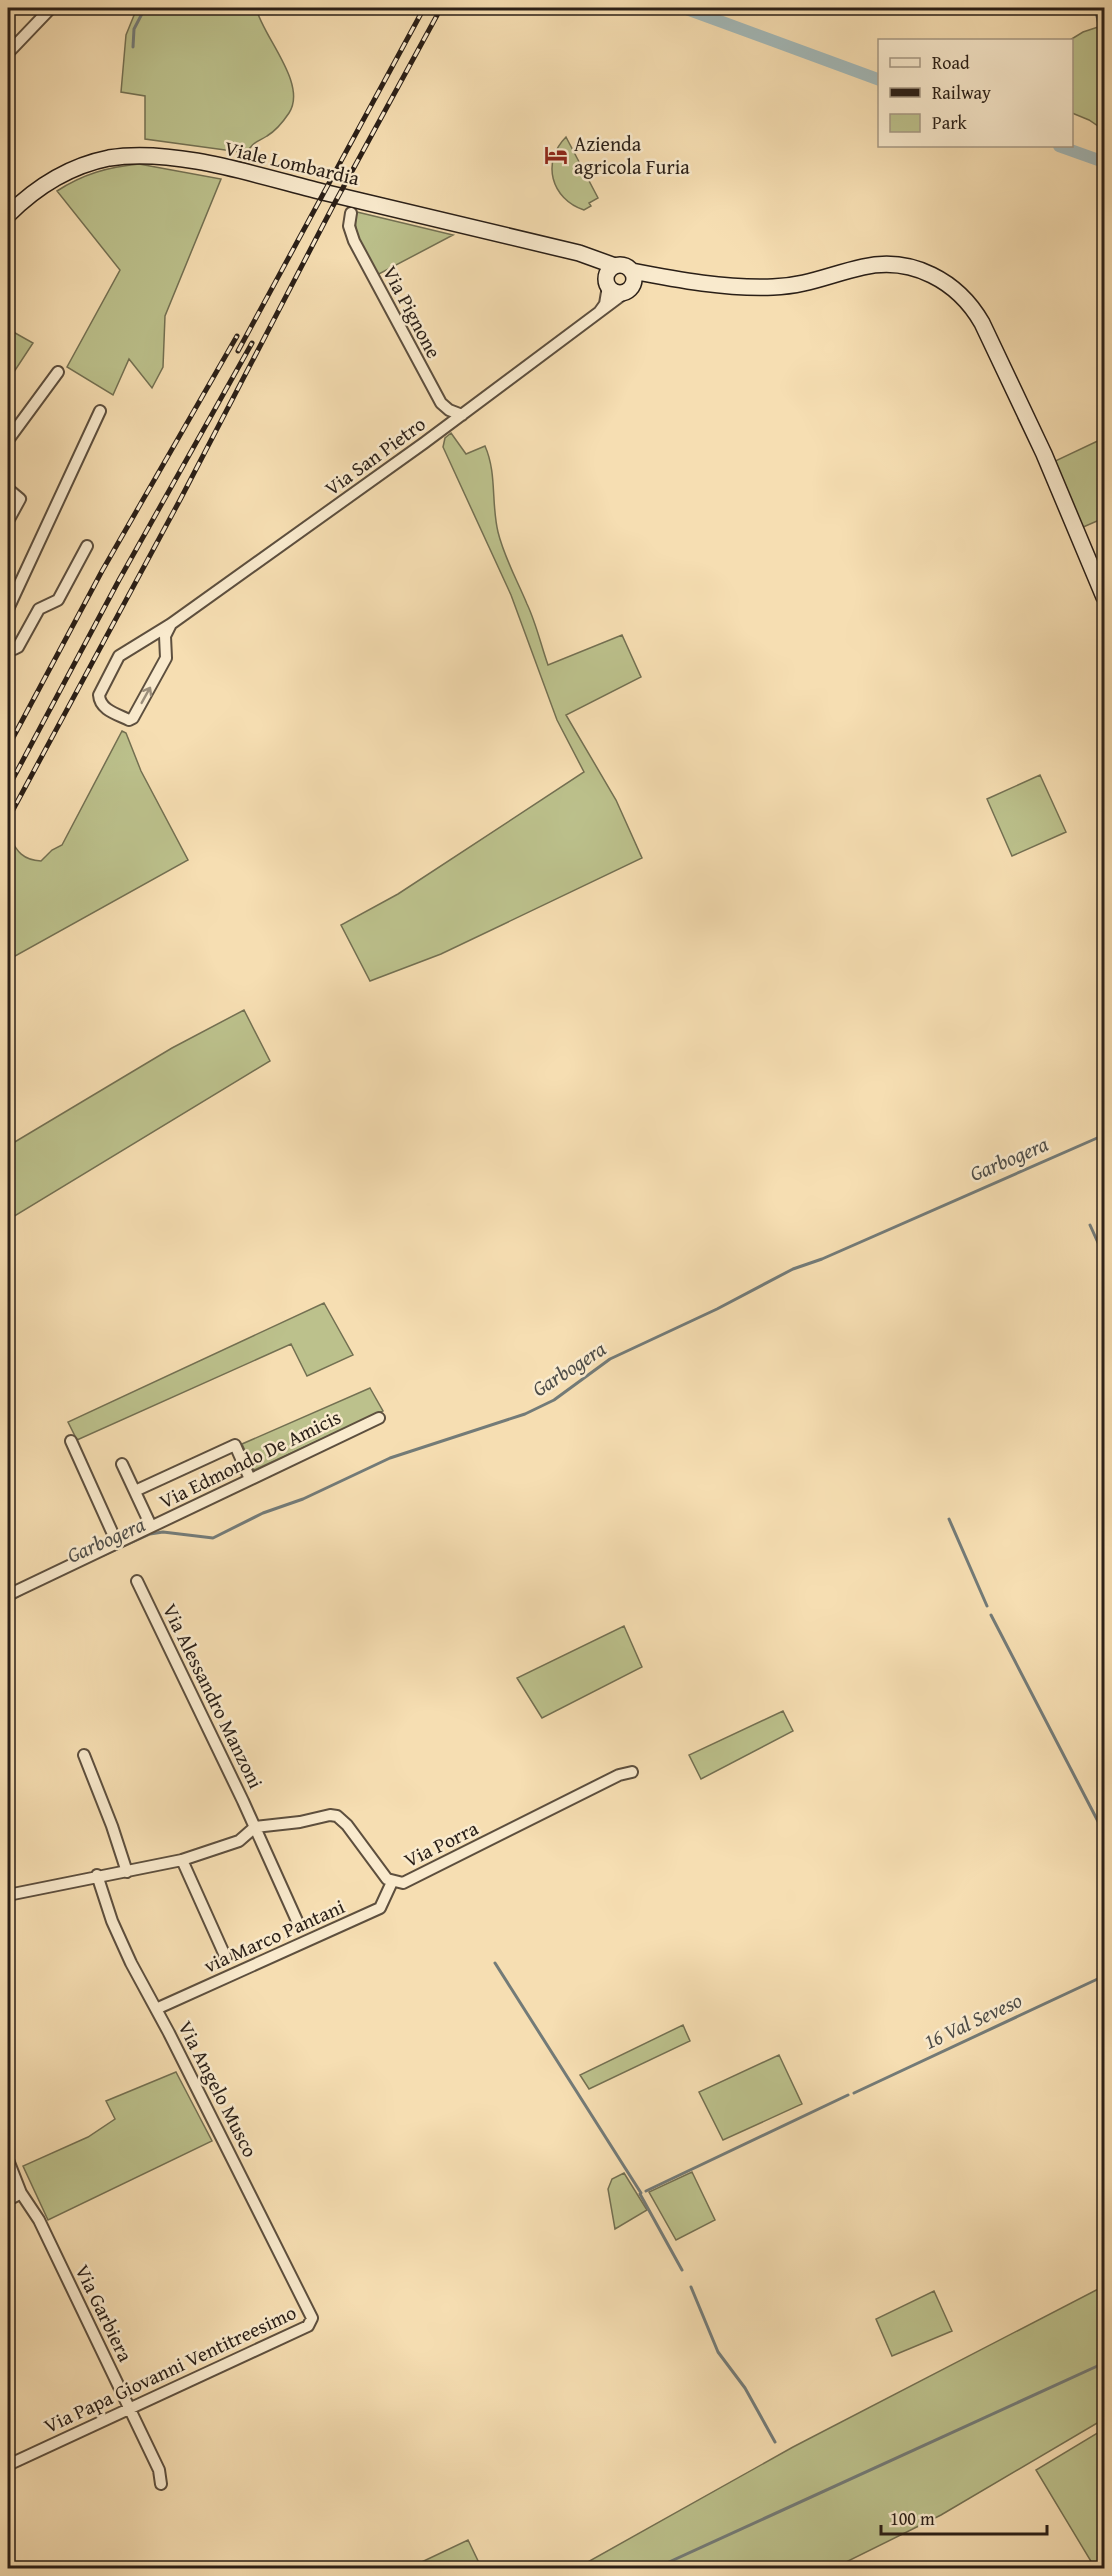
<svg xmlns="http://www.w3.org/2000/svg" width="1112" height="2576" font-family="'Gentium Book Plus',serif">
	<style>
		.green { fill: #bcc18c; stroke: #737052; stroke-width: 1.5 }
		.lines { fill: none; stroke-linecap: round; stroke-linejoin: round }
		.stream { stroke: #737b78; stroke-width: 3 }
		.canal { stroke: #a3b9b9; stroke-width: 12 }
		.street-casing { stroke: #5d4f3e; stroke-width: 14 }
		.secondary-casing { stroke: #2a1f17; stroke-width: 18 }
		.street { stroke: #f9eacd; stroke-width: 10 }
		.secondary { stroke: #f9eacd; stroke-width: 15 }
		.rail-casing { stroke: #2a1f17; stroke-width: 5 }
		.rail { stroke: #f9eacd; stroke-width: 3; stroke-dasharray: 9; stroke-linecap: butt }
		.oneway { stroke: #9c8f7b }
		.labels { text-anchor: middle; stroke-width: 5; stroke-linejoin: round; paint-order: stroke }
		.poi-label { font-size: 20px; fill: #2a1f17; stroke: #f9eacd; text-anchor: start }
		.street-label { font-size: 20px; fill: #2a1f17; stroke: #f9eacd }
		.water-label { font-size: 21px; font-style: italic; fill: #4e4d48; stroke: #f9eacd }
	</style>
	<rect width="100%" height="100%" fill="#f6deb2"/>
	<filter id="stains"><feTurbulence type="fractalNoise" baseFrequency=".00333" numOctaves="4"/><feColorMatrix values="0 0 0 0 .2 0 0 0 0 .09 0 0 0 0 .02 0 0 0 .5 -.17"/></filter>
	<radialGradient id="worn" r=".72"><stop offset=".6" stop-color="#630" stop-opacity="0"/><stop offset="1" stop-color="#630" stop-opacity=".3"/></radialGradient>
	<!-- green -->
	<path class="green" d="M137,8H256C263,37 308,84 289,113C283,122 277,130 267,136C258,142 252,142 247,153L145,139V96L121,92L126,35Z
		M1104,25V130L1089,120L1072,113L1070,40L1083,32Z
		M566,137L598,198L589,203L591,206L584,210C551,199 541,162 566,137Z
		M139,164L221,179L165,316L163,367L152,388L129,359L113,395L67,367L120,270L57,191C83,174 108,167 139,164Z
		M357,212L453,235L377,275C367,255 350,234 357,212Z
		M8,329L33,343L8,381Z
		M451,433L466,454L485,446C497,473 491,503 498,532C504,557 517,580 527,604C536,623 541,645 548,665L622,635L641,677L566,715L616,800L642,858L441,954L370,981L341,925L398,894L584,772L557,720L511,595L443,447L445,438Z
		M1104,438V518L1081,528L1053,462Z
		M122,731L126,733L141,771L188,860L8,960V839L9,836C17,852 23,860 41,861L52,850L62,845Z
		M1040,775L1066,832L1012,856L987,799Z
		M244,1010L270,1061L8,1220V1146L172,1048Z
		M324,1303L353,1355L307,1376L291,1344L77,1440L68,1422Z
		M370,1388L383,1411L254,1470L242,1444Z
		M624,1626L642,1667L542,1718L517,1678Z
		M783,1711L793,1731L701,1779L689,1755Z
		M683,2025L690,2041L589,2089L580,2075Z
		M779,2055L802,2104L723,2140L699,2092Z
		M176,2072L212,2141L48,2220L23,2166L88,2137L115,2119L106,2101Z
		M692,2172L715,2220L676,2240L649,2192Z
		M624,2173L647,2210L615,2229L608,2189L612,2179Z
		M1104,2286V2419L941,2515L834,2568H577L793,2447Z
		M934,2291L952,2331L892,2356L876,2319Z
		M1104,2429V2568H1095L1036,2470Z
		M468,2540L480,2565L474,2568H409Z"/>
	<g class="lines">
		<!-- stream -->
		<path class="stream" d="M1095,8L1104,46
			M133,47L134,29L145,8
			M1090,1225L1104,1256
			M949,1519L987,1606
			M104,1555L150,1534L163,1532L213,1538L263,1513L303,1499L390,1458L525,1414L554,1400L610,1359L717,1309L793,1269L822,1259L1104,1135
			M8,1602L22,1594
			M991,1615L1104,1833
			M495,1963L641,2193
			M854,2093L1104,1976
			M646,2191L848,2095
			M640,2194L682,2270
			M691,2287L718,2352L745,2388L775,2442
			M656,2568L1104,2363"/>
		<!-- canal -->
		<path class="canal" d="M684,8L880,80
			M1059,146L1104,162"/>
		<!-- street casing -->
		<g class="street-casing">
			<path id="street" d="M8,53L51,8
				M351,213L349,226L354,241L441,403L449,410L462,415
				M600,311L605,304L608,286
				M8,440L58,372
				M8,489L20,499L8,521
				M8,609L100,411
				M171,624L165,636L166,658L133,718L129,720C117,714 100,710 99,695L119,656L171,624L424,443L626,292
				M8,647L14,649L18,647L39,609L58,600L87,546
				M71,1441L117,1543
				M122,1464L151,1526
				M135,1491L235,1445L250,1479
				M137,1581L243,1801L298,1923
				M8,1595L379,1418
				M84,1755L112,1826L127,1872
				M182,1860L226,1958
				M8,1895L182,1860L239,1841L255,1827L300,1822L330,1815L337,1816L347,1825L387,1879L403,1883L619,1775L632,1772
				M156,2009L380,1908L392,1882
				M8,2160L21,2193L39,2220L159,2470L161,2484
				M8,2200L21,2193
				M8,2465L308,2326L312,2318L169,2033L131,1963L112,1921L97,1875"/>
		</g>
		<!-- secondary casing -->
		<g class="secondary-casing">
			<path id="secondary" d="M8,215C36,187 69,166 109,158C175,147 262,177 327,193C411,213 495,233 579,253L615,266
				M606 279a14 14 0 1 1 28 0a14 14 0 1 1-28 0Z
				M632,271C678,280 727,289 773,287C807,286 831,274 863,267C912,256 958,281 982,323L1044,454L1104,597"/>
		</g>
		<!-- street -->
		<use href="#street" class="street"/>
		<!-- secondary -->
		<use href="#secondary" class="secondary"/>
		<!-- rail casing -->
		<g class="rail-casing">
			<path id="rail" d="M238,351L424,8
				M8,747L102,571L237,336
				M8,788L119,580L252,343
				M8,819L181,498L333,206L441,8"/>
		</g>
		<!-- rail -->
		<use href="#rail" class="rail"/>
	</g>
	<!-- one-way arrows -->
	<defs><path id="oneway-shaft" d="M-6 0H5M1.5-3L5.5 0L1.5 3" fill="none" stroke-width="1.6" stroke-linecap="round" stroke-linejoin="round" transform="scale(1.5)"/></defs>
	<use class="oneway" href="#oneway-shaft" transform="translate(146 695) rotate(-61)"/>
	<!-- icons -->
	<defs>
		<g id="hotel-bare" transform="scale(1.8)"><path d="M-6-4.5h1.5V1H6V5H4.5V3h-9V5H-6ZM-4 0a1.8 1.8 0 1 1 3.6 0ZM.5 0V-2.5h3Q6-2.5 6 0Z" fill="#8f2418" stroke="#f9eacd" stroke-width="2.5" paint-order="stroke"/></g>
	</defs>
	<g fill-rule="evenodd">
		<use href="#hotel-bare" x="556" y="155"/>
	</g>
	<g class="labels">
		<!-- poi labels -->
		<g class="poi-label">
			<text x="574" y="151">Azienda<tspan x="574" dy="23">agricola Furia</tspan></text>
		</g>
		<!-- street labels -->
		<g class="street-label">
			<text transform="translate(292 163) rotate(13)" y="7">Viale Lombardia</text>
			<text transform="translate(412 312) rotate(62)" y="7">Via Pignone</text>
			<text transform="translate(375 456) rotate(-36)" y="7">Via San Pietro</text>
			<text transform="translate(250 1459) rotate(-26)" y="7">Via Edmondo De Amicis</text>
			<text transform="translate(213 1696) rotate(64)" y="7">Via Alessandro Manzoni</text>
			<text transform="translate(441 1844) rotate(-26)" y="7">Via Porra</text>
			<text transform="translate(274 1936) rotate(-24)" y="7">via Marco Pantani</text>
			<text transform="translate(218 2089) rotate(63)" y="7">Via Angelo Musco</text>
			<text transform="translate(104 2313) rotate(64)" y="7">Via Garbiera</text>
			<text transform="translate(170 2369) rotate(-25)" y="7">Via Papa Giovanni Ventitreesimo</text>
		</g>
		<!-- water labels -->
		<g class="water-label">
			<text transform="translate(1009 1159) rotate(-23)" y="7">Garbogera</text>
			<text transform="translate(569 1369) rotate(-33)" y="7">Garbogera</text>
			<text transform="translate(106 1540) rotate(-24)" y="7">Garbogera</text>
			<text transform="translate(973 2021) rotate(-25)" y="7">16 Val Seveso</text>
		</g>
	</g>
	<!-- margin -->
	<rect width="1112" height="2576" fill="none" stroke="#f6deb2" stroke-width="30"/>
	<rect x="9" y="9" width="1094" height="2558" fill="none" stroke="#2a1f17" stroke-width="3"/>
	<rect x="15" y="15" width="1082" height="2546" fill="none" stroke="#2a1f17" stroke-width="1.5"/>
	<!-- legend -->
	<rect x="878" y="39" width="195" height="108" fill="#f9eacd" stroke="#a69984" stroke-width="1.5"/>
	<rect x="890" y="58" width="30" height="9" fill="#f9eacd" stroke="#a69984" stroke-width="1.5"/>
	<text x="932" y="69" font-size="18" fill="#2a1f17">Road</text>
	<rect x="890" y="88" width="30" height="9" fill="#2a1f17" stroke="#a69984" stroke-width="1.5"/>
	<text x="932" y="99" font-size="18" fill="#2a1f17">Railway</text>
	<rect x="890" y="114" width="30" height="18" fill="#bcc18c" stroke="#a69984" stroke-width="1.5"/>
	<text x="932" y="129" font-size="18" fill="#2a1f17">Park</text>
	<!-- scale -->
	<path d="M881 2525v9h166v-9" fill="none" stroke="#2a1f17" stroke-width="3"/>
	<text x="890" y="2525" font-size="18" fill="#2a1f17" stroke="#f9eacd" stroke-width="4.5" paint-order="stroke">100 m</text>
	<rect width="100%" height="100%" filter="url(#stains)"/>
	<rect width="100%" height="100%" fill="url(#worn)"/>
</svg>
